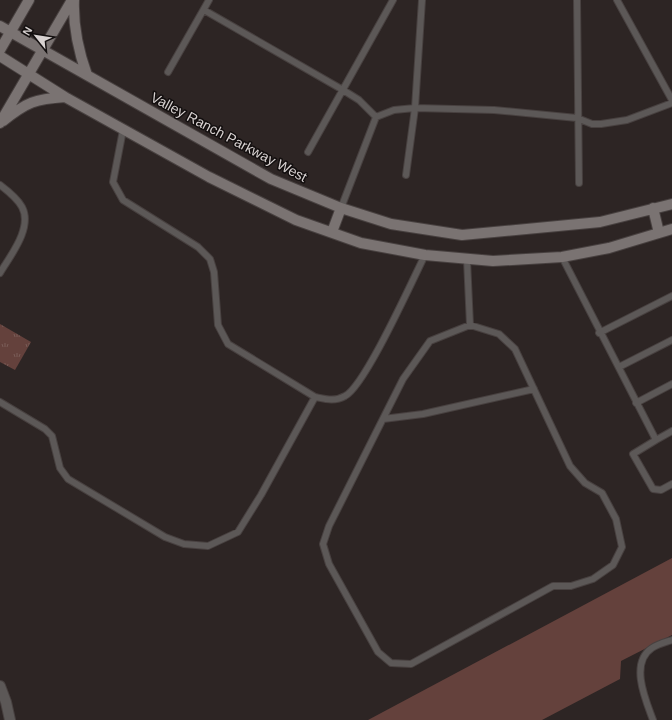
<svg xmlns="http://www.w3.org/2000/svg" width="672" height="720" font-family="Helvetica,sans-serif">
	<style>
		.green { fill: #64413c }
		.park { fill: url(#park-tufts) }
		.lines { fill: none; stroke-linecap: round; stroke-linejoin: round }
		.service-casing { stroke: #484140; stroke-width: 8 }
		.minor-casing { stroke: #484140; stroke-width: 12 }
		.secondary-casing { stroke: #484140; stroke-width: 12 }
		.service { stroke: #5c5857; stroke-width: 6 }
		.minor { stroke: #5c5857; stroke-width: 10 }
		.secondary { stroke: #7a7372; stroke-width: 10 }
		.labels { text-anchor: middle; stroke-width: 3; stroke-linejoin: round; paint-order: stroke }
		.street-label { font-size: 14px; fill: #d8d2d1; stroke: #130f0f }
	</style>
	<defs>
		<pattern id="park-tufts" width="24" height="20" patternUnits="userSpaceOnUse"><rect width="24" height="20" fill="#64413c"/><path d="M3 7l-1-3M5 7V3M7 7l1-3M15 17l-1-3M17 17v-4M19 17l1-3" fill="none" stroke="#795c57"/></pattern>
	</defs>
	<rect width="100%" height="100%" fill="#2d2524"/>
	<!-- green -->
	<path class="green" d="M672,558V635L621,661L620,679L542,720H368Z"/>
	<!-- park -->
	<path class="park" d="M0,324L31,342L15,370L0,362Z"/>
	<g class="lines">
		<!-- service casing -->
		<g class="service-casing">
			<path id="service" d="M577,0L579,183
				M617,0L672,100
				M204,10L343,90L359,100L376,117
				M168,72L209,0
				M123,130L113,182L123,200L198,247L210,259L214,272L218,325L228,344L315,397C325,399 335,402 345,396C365,386 412,281 425,255
				M308,152L393,0
				M406,175L415,108L422,0
				M0,185C8,191 17,198 22,207C33,228 10,256 0,273
				M341,208L376,117L394,110L415,108L494,110L577,118L592,124H601L627,120L672,103
				M562,257L656,440L672,431
				M467,260L470,325L430,341L403,379L329,526L323,544L329,564L378,652L391,663L411,664L553,586H571L593,579L613,565L622,547L616,519L602,493L585,483L570,466L515,349L499,334L470,325
				M599,333L672,296
				M619,367L672,340
				M0,402L45,429L52,436L60,468L68,479L165,537L184,544L208,546L238,532L261,495L315,397
				M636,403L672,384
				M383,419L423,414L534,389
				M656,440L633,454L653,489L661,490L672,484
				M653,720C646,701 629,663 652,648C658,644 666,642 672,640"/>
		</g>
		<!-- minor casing -->
		<g class="minor-casing">
			<path id="minor" d="M0,686L6,702L10,720"/>
		</g>
		<!-- secondary casing -->
		<g class="secondary-casing">
			<path id="secondary" d="M74,0C73,27 78,50 87,75
				M0,26L271,179L341,208L391,224L462,235L600,222L672,204
				M0,50L29,0
				M0,56L65,97L209,177L296,220L361,243L425,255L493,261L562,257L609,248L672,229
				M3,121C27,102 35,99 65,97
				M0,123L72,0
				M653,208L659,233
				M332,232L341,208"/>
		</g>
		<!-- service -->
		<use href="#service" class="service"/>
		<!-- minor -->
		<use href="#minor" class="minor"/>
		<!-- secondary -->
		<use href="#secondary" class="secondary"/>
	</g>
	<g class="labels">
		<!-- street labels -->
		<g class="street-label">
			<text transform="translate(229 137) rotate(28)" y="5">Valley Ranch Parkway West</text>
		</g>
	</g>
	<!-- north arrow -->
	<g transform="translate(36 36) rotate(300)" stroke="#130f0f" stroke-width="3" paint-order="stroke">
	<path d="M0-3L7 15L0 10L-7 15Z" fill="#d8d2d1"/>
	<text y="-6" font-size="11" font-weight="bold" text-anchor="middle" fill="#d8d2d1">N</text>
	</g>
</svg>
